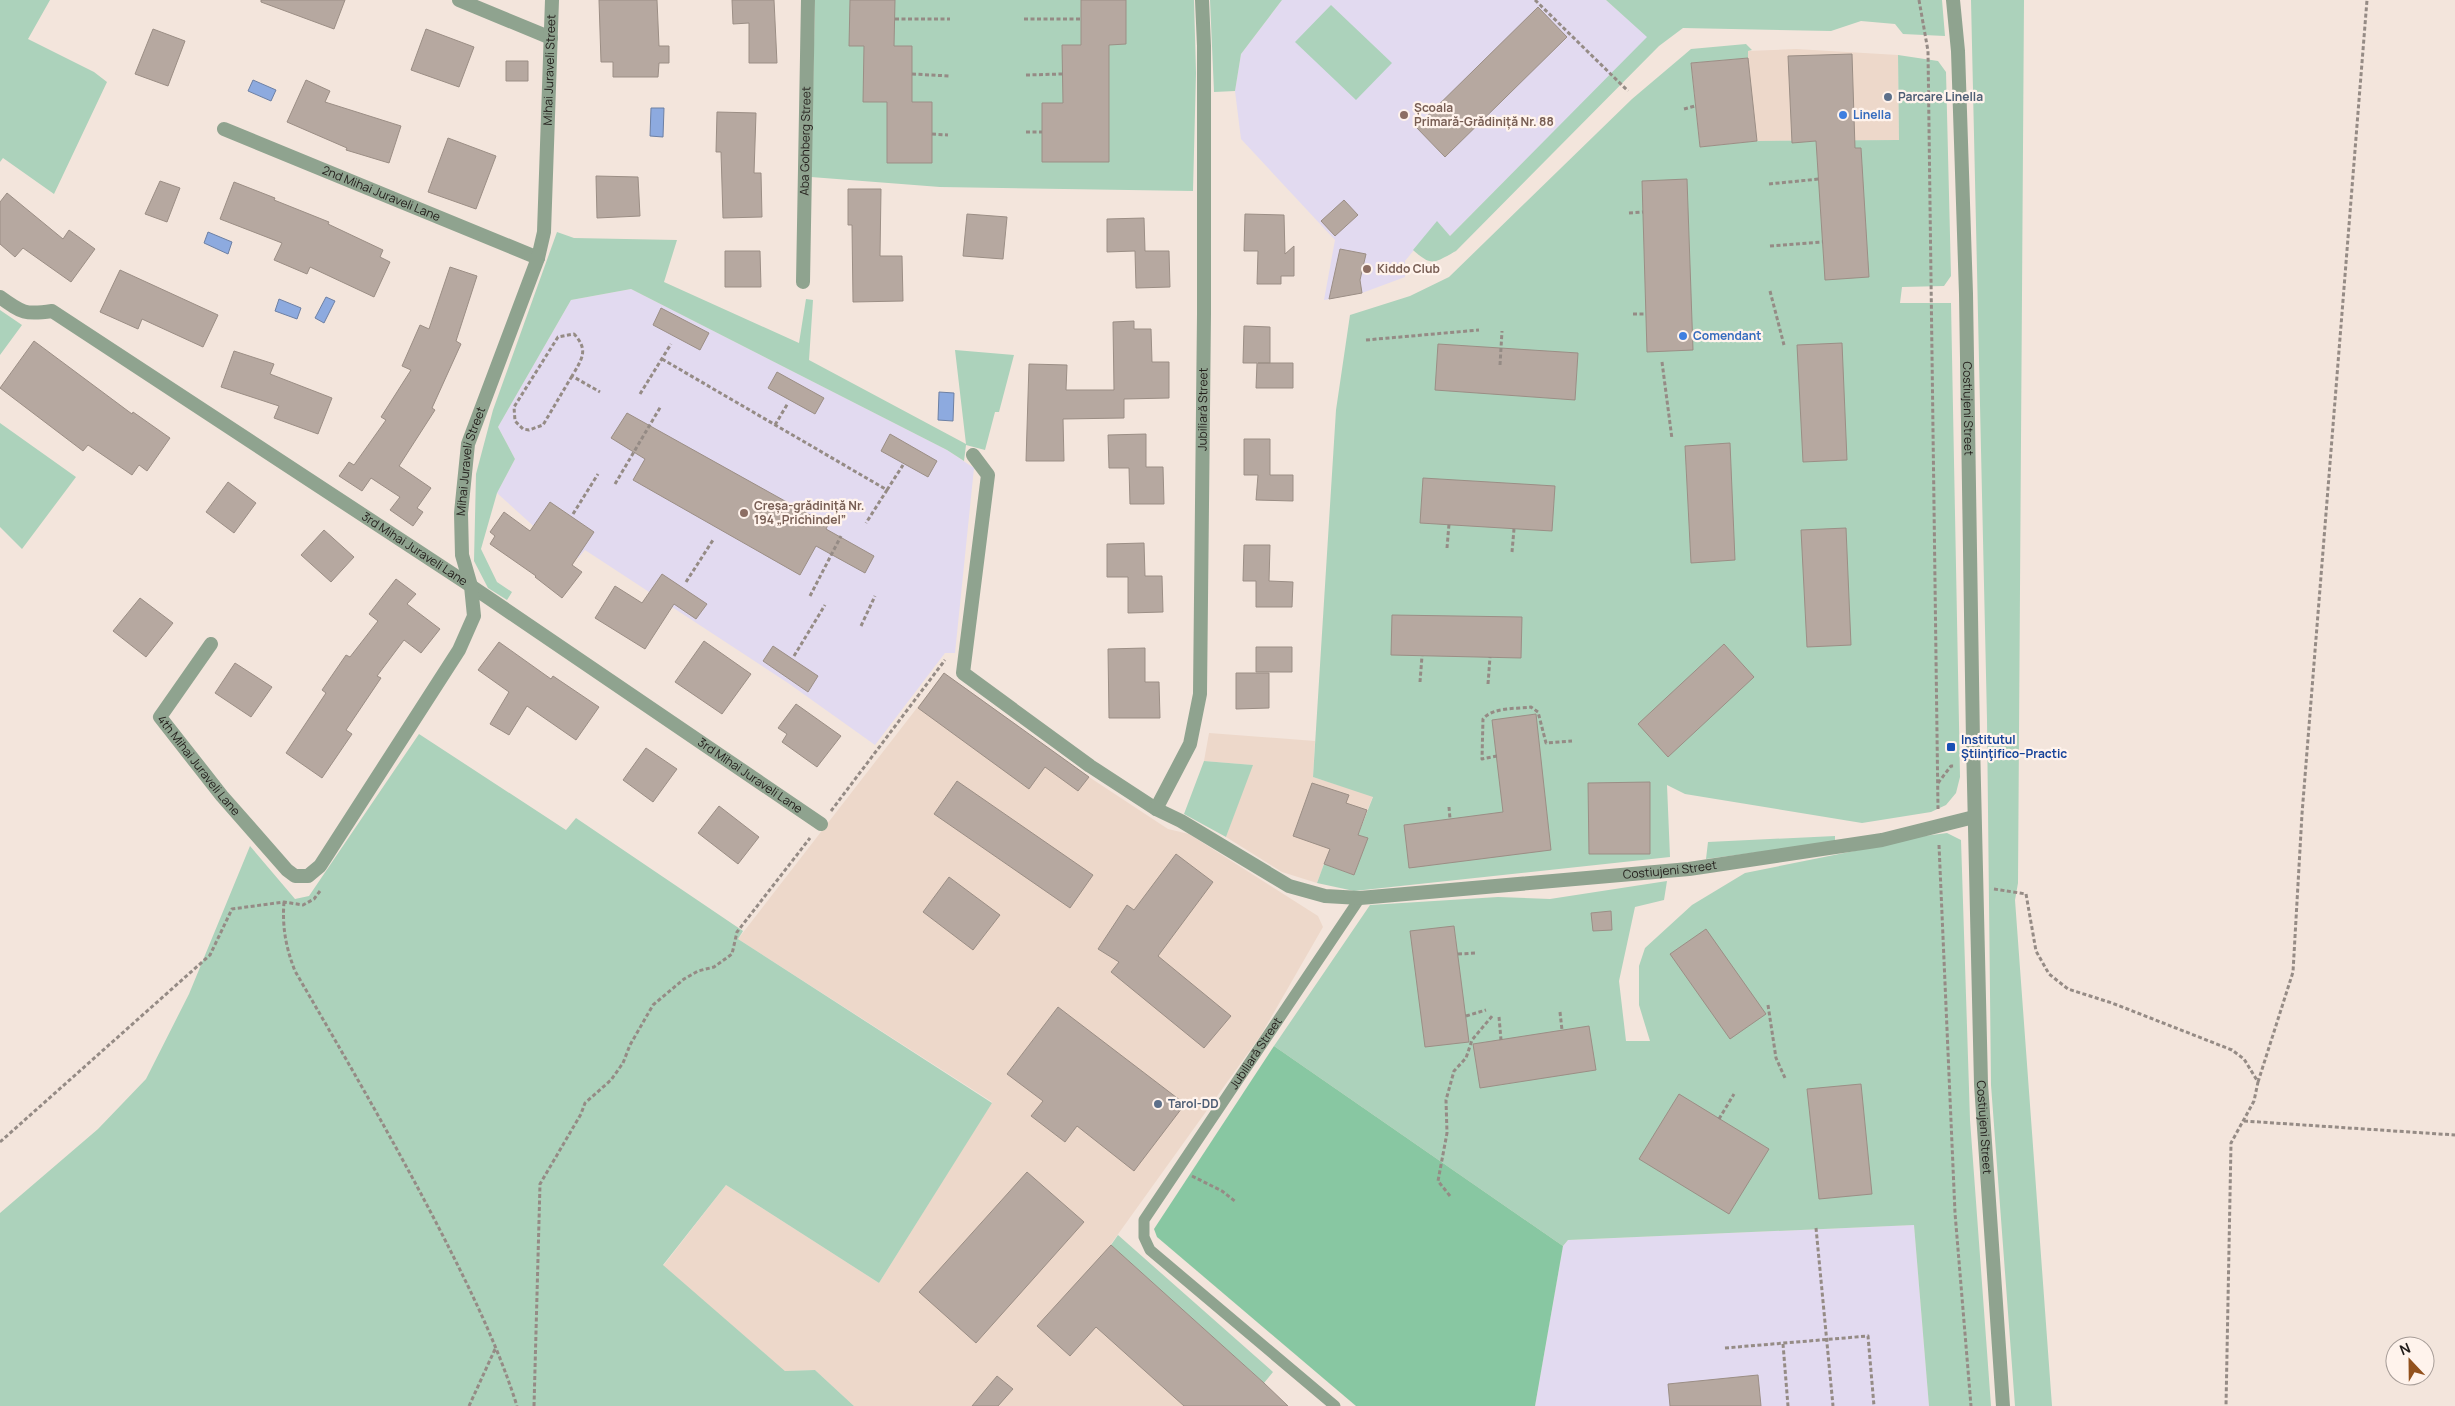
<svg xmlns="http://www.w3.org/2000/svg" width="2455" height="1406" font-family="Manrope,sans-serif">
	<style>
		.built { fill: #edd8ca }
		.education { fill: #e2daf0 }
		.green { fill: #acd2bb }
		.forest { fill: #88c7a2 }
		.water { fill: #8daadf; stroke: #6d80a4 }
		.building { fill: #b6a8a0; stroke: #9b8e85 }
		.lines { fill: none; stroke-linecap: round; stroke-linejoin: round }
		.path { stroke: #958b85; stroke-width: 3; stroke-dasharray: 4 2.5; stroke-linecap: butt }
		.service { stroke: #8fa38f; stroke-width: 11 }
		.minor { stroke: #8fa38f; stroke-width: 14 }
		.tertiary { stroke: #8fa38f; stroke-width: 14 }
		.service-dot { fill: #5c6f8a; stroke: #fff3ec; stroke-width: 2 }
		.education-dot { fill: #8d6e63; stroke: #fff3ec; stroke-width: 2 }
		.shop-dot { fill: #3f7fe0; stroke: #fff3ec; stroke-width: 2 }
		.transit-dot { fill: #1a4fb4; stroke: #fff3ec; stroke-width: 2 }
		.labels { text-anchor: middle; stroke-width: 4.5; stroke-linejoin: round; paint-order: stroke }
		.street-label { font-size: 12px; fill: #221d1a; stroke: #fff3ec }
		.service-label { font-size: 12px; font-weight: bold; fill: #4e5e75; stroke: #fff3ec; text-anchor: start }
		.education-label { font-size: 12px; font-weight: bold; fill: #785e54; stroke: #fff3ec; text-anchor: start }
		.shop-label { font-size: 12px; font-weight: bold; fill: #366cbe; stroke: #fff3ec; text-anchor: start }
		.transit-label { font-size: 12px; font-weight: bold; fill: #164399; stroke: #fff3ec; text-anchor: start }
	</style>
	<rect width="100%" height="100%" fill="#f3e5dc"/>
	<!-- built -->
	<path class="built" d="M1796,49L1898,55L1899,140L1757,141L1747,51Z
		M944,673L1089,777L1168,829L1189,834L1318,916L1323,927L1261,1035L1111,1244L1288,1406H854L815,1370L785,1371L663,1266L726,1185L879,1283L992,1102L738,939Z
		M1209,733L1315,741L1313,777L1373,796L1358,834L1368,838L1354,875L1324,864L1317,883L1282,872L1226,837L1252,765L1204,761Z"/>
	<!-- education -->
	<path class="education" d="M1282,0H1606L1648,37L1450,236L1437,222L1405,261V277L1362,293L1324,300L1335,240L1241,139L1235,91L1241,54Z
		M631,289L947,450L974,468L955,653H945L875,745L788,683L585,550L578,558L540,532L497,493L515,459L498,427L571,300Z
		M1914,1225L1929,1406H1535L1563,1246L1568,1240Z"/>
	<!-- green -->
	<path class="green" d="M0,0H50L28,39L94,72L107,82L54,194L3,158L0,162Z
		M815,0H1194L1196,73L1193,191L940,187L811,177Z
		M1210,0H1282L1241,54L1235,91L1214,92Z
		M1606,0H1942L1945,36L1903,34L1895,24L1861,21L1831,31L1683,28L1659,46L1456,251C1434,263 1432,267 1413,250L1437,221L1450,236L1647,37Z
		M1971,0H2024L2018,883L2015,900L2052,1406H2015L1991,1085L1987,719Z
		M1331,5L1392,63L1356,100L1295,42Z
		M1746,44L1752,50L1748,51V58L1691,63L1700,147L1757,141L1899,140L1898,55L1938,61L1946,72L1951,276L1944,286L1902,287L1900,303H1951L1960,777L1956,793L1946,805L1931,812L1862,823L1685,794L1667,785L1670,857L1354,891L1317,883L1324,864L1354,875L1367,838L1358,835L1373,797L1313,777L1336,410L1350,315L1410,296L1449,277L1632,99L1684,55L1691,49Z
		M557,232L574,238L677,240L664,282L799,343L806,299L813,300L809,360L966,444L955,350L1014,355L999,412H995L985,450L966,445L964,461L947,450L631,289L571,300L498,427L515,459L497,493L481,549L497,582L512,592L507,600L488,588L474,561L476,474L493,410Z
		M0,310L22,325L0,355Z
		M0,423L76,477L22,549L0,527Z
		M419,734L566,830L576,818L743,931L738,939L992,1103L879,1283L726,1185L663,1265L785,1371L815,1370L854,1406H0V1213L98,1129L146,1079L189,994L250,846L295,899L309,896Z
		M1204,761L1253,765L1226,837L1184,814Z
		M1947,833L1961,840L1970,1120L1991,1406H1929L1914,1225L1568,1240L1563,1246L1274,1046L1370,905L1498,897L1550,899L1667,881L1664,900L1635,907L1619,981L1626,1041H1650L1639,1005V966L1645,948L1692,905L1745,873L1884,845L1909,838Z
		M1835,836V842L1706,859L1708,842Z
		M1118,1235L1273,1372L1264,1383L1111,1245Z"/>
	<!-- forest -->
	<path class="forest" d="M1274,1046L1563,1246L1535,1406H1356L1157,1237L1154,1229Z"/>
	<!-- water -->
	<path class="water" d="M253,80L276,90L271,101L248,91Z
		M651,108H664L663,137L650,136Z
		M208,232L232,242L228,254L204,243Z
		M326,297L335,301L324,323L315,318Z
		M279,299L301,308L297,319L275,311Z
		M939,392L954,393L953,421L938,420Z"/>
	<!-- building -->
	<path class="building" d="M261,0H345L334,29L261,2Z
		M599,0H657L659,46H669V63H659L658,77H613V62H601Z
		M732,0H774L777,63H749V23L733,24Z
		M850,0H895L894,46H912V102H932V163H887V102H863L864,46H849Z
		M1081,0H1126V44L1109,45V162H1042V103H1063L1062,45H1081Z
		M1538,7L1567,37L1445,157L1416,127Z
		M153,29L185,41L168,86L135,74Z
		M426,29L474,47L459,87L411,70Z
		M1852,54L1855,148H1861L1869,277L1825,280L1816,141L1792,143L1788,56Z
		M1748,58L1757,141L1700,147L1691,63Z
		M506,61H528V81H506Z
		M306,80L330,91L325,102L401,126L389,163L346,150L347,148L287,122Z
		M717,112L756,113L754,173H761L762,217L723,218L721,152H716Z
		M448,138L496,156L476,209L428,192Z
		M596,176L638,177L640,216L597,218Z
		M1687,179L1693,350L1647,352L1642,181Z
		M160,181L180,188L167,222L145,214Z
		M234,182L275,198L274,200L329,222L328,224L383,250L380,257L390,262L374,297L310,267L307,274L274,260L282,243L220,219Z
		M848,189H881L880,256H902L903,301L853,302L852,225H848Z
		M7,193L63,239L69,230L95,249L71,282L23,248L15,257L0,244V202Z
		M1344,200L1358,215L1335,236L1321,221Z
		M967,214L1007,217L1003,259L963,256Z
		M1245,214L1284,215L1285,254L1294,246V276H1281V284H1257L1258,251H1244Z
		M1144,218L1145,251H1169L1170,287L1136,288L1135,251L1107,252V219Z
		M1340,249L1366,254L1360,280L1362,293L1329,299Z
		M725,251H760L761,287H725Z
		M450,267L477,276L456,341L461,344L432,408L435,410L399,466L431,488L417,508L423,512L413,526L390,510L400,497L371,478L362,491L339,476L349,462L354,465L386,420L381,417L411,370L402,366L420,325L429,329Z
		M120,270L218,315L203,347L142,319L138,329L100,312Z
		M661,308L709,333L700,350L653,325Z
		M1134,321V329H1151L1152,362H1169V398L1124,399V418L1063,419L1064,461H1026L1029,364L1067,365L1066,390H1114L1113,322Z
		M1244,326L1270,327V363H1258H1293V388H1256L1257,363H1243Z
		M34,341L132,414L133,412L170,438L147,471L139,465L132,475L88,445L83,451L0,388Z
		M1842,343L1847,460L1803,462L1797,345Z
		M1438,344L1578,353L1575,400L1435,390Z
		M234,351L274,364L270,374L332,398L318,434L274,418L279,406L221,387Z
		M777,372L824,398L815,414L768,388Z
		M627,413L828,525L826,529L874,556L865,573L816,546L800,575L633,480L645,459L611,438Z
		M890,434L937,461L928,477L881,451Z
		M1146,434V467H1163L1164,504H1130L1129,468H1109L1108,435Z
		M1244,439H1270V475H1293V501L1256,500L1258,475H1244Z
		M1730,443L1735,560L1691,563L1685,446Z
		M1423,478L1555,486L1552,531L1420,523Z
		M228,482L256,503L234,533L206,512Z
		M550,502L594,532L572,565L582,572L562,598L535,577L536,576L490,544L495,536L490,532L504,512L530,531Z
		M1846,528L1851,645L1807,647L1801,530Z
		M324,530L354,557L331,582L301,555Z
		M1144,543L1145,576H1162L1163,612L1128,613V577H1107V544Z
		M1244,545H1270L1269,581L1293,582L1292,607H1256V581H1243Z
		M662,574L707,604L696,619L674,604L645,649L595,618L615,586L642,603Z
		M396,579L416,594L407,604L440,629L421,653L404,640L377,676L381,678L346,730L352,734L322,778L286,753L326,693L322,690L346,655L350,657L378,621L369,614Z
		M140,598L173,623L146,657L113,631Z
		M1392,615L1522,617L1521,658L1391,655Z
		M704,641L751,674L722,714L675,682Z
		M499,642L551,679L553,676L599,707L576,740L527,706L509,735L490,724L509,692L478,670Z
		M1724,644L1754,677L1668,757L1638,724Z
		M773,646L818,676L808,692L763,661Z
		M1256,647H1292V672H1256Z
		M1145,648V682H1159L1160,718H1109L1108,649Z
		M235,663L272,687L251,717L215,693Z
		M944,673L1089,777L1078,791L1045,767L1029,789L918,708Z
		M1236,673H1269V708L1236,709Z
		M796,704L841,736L817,767L782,742L787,734L778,728Z
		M1536,714L1551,850L1409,868L1404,825L1503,812L1492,720Z
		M646,748L677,769L653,802L623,780Z
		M957,781L1093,875L1070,908L934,814Z
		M1650,782V854H1589L1588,783Z
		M1312,783L1349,795L1346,803L1367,810L1358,835L1368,838L1354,875L1324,864L1330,849L1293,836Z
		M719,806L759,837L738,864L698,833Z
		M1176,854L1213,882L1158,956L1231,1016L1204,1048L1111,972L1119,962L1098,949L1127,905L1134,910Z
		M949,877L1000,915L973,950L923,912Z
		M1611,911L1612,930L1593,931L1591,913Z
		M1454,926L1469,1042L1425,1047L1410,931Z
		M1706,929L1766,1014L1730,1039L1670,954Z
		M1058,1007L1185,1104L1134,1171L1077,1126L1065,1142L1031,1116L1043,1101L1007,1074Z
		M1589,1026L1596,1070L1480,1088L1473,1044Z
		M1861,1084L1872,1194L1819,1199L1807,1089Z
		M1679,1094L1769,1149L1729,1214L1639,1159Z
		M1027,1172L1084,1222L976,1343L919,1292Z
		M1111,1245L1264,1383L1288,1406H1184L1096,1327L1070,1356L1037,1326Z
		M1758,1375L1761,1406H1670L1668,1384Z
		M997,1376L1013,1389L998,1406H972Z"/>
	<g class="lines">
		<!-- path -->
		<path class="path" d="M1535,0L1628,91
			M1919,0L1928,51L1938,809
			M895,19H950
			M1024,19H1081
			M912,74L949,76
			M1026,75L1063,74
			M1684,109L1695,106
			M1026,132H1042
			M932,134L948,135
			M1769,184L1819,179
			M1629,213L1643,212
			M1770,246L1823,242
			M1770,291L1784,345
			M1633,314H1646
			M1366,340L1479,330
			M662,359L887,490L866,523
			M1662,362L1672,439
			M1500,365L1502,331
			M572,376L543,425L529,430L523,429L515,421L514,407L558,337L574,334C589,350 582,359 572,376L600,392
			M640,394L671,344
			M775,425L788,403
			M615,484L661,406
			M887,490L903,465
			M573,514L598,474
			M1447,548L1449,524
			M1512,552L1514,529
			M686,582L713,540
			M810,596L841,536
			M861,626L875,596
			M794,656L825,605
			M1420,682L1422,656
			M1488,684L1490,657
			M1497,756L1482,759L1483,719C1493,707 1516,709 1531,707L1538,712L1546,743L1572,741
			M1938,783L1951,766H1955
			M1449,807L1450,819
			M831,811L945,660
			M1939,845L1955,1213L1971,1406
			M1994,889L2026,894L2036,951L2049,974L2068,989L2112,1003L2232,1050L2244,1059L2258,1082L2254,1101L2231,1143L2226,1406
			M284,902C282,927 286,948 295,971C346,1059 397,1146 443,1236C471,1291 498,1346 517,1406
			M1458,954L1476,953
			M1768,1005L1776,1058L1785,1078
			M1560,1012L1562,1030
			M1466,1016L1486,1010
			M1499,1017L1501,1040
			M2258,1082L2293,972L2302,814L2367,0
			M1719,1119L1734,1094
			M2244,1121L2455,1135
			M0,1142L210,955L232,909L284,902L303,905L314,899L320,891
			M1192,1176L1222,1191L1236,1202
			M1450,1196L1438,1181L1447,1133L1446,1100L1454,1071L1466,1058L1472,1040L1493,1015
			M1816,1228L1833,1406
			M1783,1344L1788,1406
			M1725,1348L1868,1336L1874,1406
			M469,1406L496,1347
			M534,1406L540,1184L581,1114L585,1103L611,1080L623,1063L630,1045L653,1005L684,979L698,971L714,967L732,954L737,932L810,838"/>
		<!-- service -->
		<path class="service" id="s1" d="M1335,1406L1150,1250L1144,1237V1220L1360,898"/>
		<!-- minor -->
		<g class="minor">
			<path d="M459,0L551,38"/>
			<path id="s2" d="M224,129L538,258"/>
			<path id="s3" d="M803,282L808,0"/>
			<path id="s4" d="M0,297C22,313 25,315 52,311L471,586L821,824"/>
			<path id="s5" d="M973,455L988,475L963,673L1090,766L1156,809L1181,821L1289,886L1325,896L1360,898L1689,869L1882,840L1974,817"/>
			<path id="s6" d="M211,644L160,717L222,796L287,870L295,876H308L320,866L459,650L474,616L471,586L462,555L461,513L468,444L538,258L544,232L552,0"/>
			<path id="s7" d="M1156,809L1190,744L1200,694L1204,314V46L1202,0"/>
		</g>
		<!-- tertiary -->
		<path class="tertiary" id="s8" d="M1953,0L1958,51L1966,294L1973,742L1981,1084L2003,1406"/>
	</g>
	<!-- markers -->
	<g class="service-dot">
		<circle cx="1888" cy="97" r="5"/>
		<circle cx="1158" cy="1104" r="5"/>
	</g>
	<g class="education-dot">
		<circle cx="1404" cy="115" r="5"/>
		<circle cx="1367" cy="269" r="5"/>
		<circle cx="744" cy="513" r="5"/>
	</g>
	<g class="shop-dot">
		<circle cx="1843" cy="115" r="5"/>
		<circle cx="1683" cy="336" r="5"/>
	</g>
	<rect class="transit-dot" x="1946" y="742" width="10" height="10" rx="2.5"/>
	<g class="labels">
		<!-- street labels -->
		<g class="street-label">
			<text dy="4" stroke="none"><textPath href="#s6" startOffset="1182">Mihai Juraveli Street</textPath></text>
			<text dy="4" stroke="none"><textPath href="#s3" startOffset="141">Aba Gohberg Street</textPath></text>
			<text dy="4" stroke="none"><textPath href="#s2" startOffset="170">2nd Mihai Juraveli Lane</textPath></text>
			<text dy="4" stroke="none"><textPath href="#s8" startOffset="409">Costiujeni Street</textPath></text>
			<text dy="4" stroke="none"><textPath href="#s7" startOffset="409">Jubiliară Street</textPath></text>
			<text dy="4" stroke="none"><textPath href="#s6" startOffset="778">Mihai Juraveli Street</textPath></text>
			<text dy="4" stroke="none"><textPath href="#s4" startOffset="490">3rd Mihai Juraveli Lane</textPath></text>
			<text dy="4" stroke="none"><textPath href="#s6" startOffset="151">4th Mihai Juraveli Lane</textPath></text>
			<text dy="4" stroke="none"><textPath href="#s4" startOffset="895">3rd Mihai Juraveli Lane</textPath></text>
			<text dy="4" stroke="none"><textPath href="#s5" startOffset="998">Costiujeni Street</textPath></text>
			<text dy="4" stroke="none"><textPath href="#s1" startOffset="474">Jubiliară Street</textPath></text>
			<text dy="4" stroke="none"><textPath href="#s8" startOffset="1128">Costiujeni Street</textPath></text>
		</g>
		<!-- service labels -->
		<g class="service-label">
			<text x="1898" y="101">Parcare Linella</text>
			<text x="1168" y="1108">Tarol-DD</text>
		</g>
		<!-- education labels -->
		<g class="education-label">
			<text x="1414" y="112">Școala<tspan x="1414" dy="14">Primară-Grădiniță Nr. 88</tspan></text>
			<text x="1377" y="273">Kiddo Club</text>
			<text x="754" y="510">Creșa-grădiniță Nr.<tspan x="754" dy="14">194 „Prichindel”</tspan></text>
		</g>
		<!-- shop labels -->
		<g class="shop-label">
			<text x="1853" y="119">Linella</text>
			<text x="1693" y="340">Comendant</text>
		</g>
		<!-- transit labels -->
		<g class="transit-label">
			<text x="1961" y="744">Institutul<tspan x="1961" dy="14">Ştiinţifico–Practic</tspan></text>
		</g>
	</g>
	<!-- north arrow -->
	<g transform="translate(2410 1361) rotate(338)"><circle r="24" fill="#fff3ec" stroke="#a79d98"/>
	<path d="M0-4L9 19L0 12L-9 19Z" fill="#92511d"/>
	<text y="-8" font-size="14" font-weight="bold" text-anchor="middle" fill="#221d1a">N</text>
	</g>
</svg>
